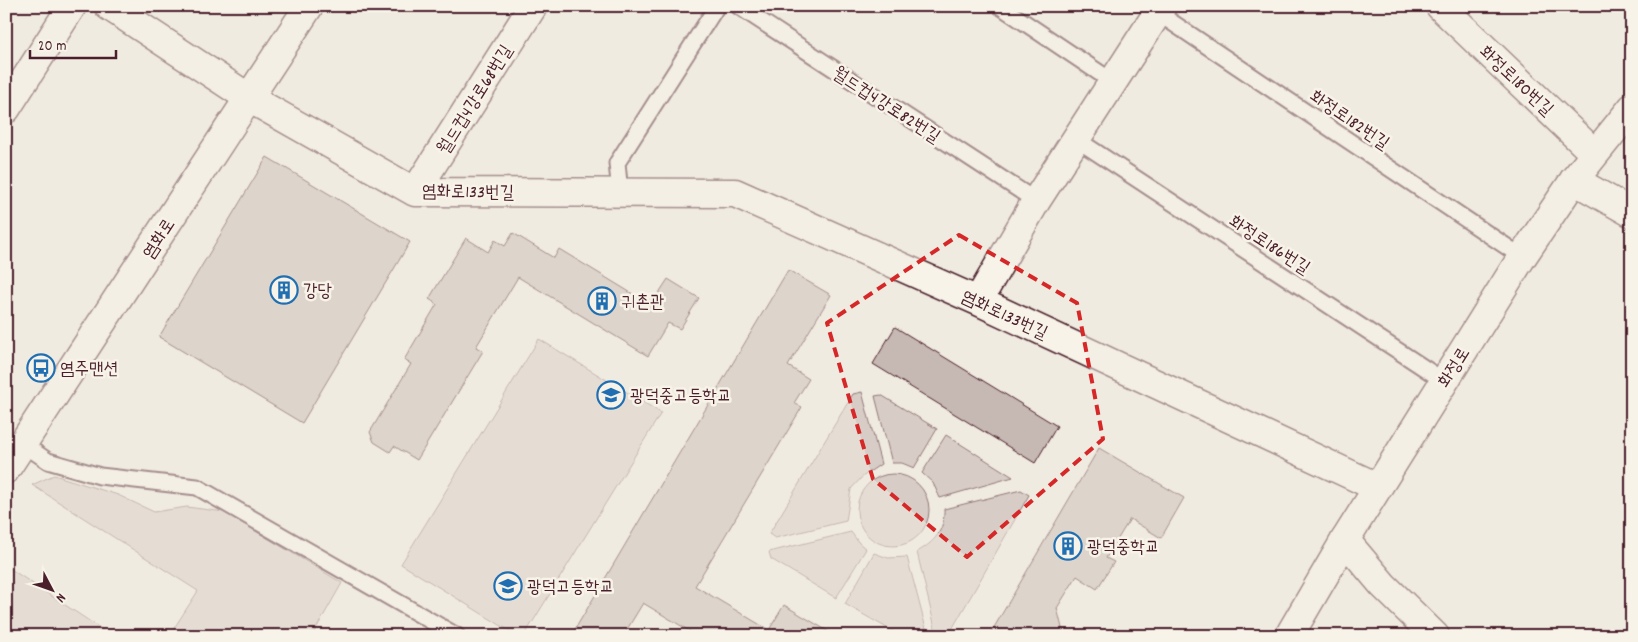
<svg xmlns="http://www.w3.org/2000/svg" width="1638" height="642" font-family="Dekko,'Poor Story',sans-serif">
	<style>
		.green { fill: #d8cdc6; stroke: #917678 }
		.building { fill: #c6b8b3; stroke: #4a1f2b }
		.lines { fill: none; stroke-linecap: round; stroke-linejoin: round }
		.lane-casing { stroke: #4a1f2b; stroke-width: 19 }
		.street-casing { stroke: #4a1f2b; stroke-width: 31 }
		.secondary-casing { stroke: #4a1f2b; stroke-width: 31 }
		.lane { stroke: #f7f3e8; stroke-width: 15 }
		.street { stroke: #f7f3e8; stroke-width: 28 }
		.secondary { stroke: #f7f3e8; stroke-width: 28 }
		.marked { fill: none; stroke: #d62828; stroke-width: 4; stroke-dasharray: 10 6; stroke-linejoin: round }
		.labels { text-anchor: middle; stroke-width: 5; stroke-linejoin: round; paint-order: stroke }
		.street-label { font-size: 18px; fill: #4a1f2b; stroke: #f7f3e8 }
		.poi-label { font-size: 18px; fill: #4a1f2b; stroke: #f7f3e8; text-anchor: start }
	</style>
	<rect width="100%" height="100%" fill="#f0ebe0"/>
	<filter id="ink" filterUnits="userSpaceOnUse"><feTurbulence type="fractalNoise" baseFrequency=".02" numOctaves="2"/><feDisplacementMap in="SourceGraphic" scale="10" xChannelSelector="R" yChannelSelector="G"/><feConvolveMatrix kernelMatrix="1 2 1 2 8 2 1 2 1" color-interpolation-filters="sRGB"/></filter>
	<g filter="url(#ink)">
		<!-- green -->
		<path class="green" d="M539,339L661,413L524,636H518L401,564Z
			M862,392L881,464L862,477L851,489L846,521L775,538L769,534L853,394Z
			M881,395L937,429L914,468L902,463H892L875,396Z
			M946,435L1013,477L940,498L933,483L922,473Z
			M857 510a36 36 0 1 1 72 0a36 36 0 1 1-72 0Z
			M54,475L118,495L154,512L187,507L224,512L342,583L312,636H169L198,591L32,485Z
			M1021,490L1029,495L948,636H937L917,552C935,542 945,530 944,509Z
			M851,532L859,543L866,549L836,598L771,559L769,552Z
			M874,553L888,558L907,557L928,636H901L845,604Z
			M6,566L112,636H6Z"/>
		<!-- building -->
		<path class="building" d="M267,157L410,242L302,423L159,337Z
			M513,233L554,258L559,249L651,305L668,279L699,298L680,329L668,323L648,356L518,277L476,347L483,351L417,460L394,446L390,452L374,442L370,432L411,364L404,360L437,304L429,299L466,238L488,252L495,240L505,246Z
			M788,270L831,295L788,366L809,379L794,403L802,407L695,586L769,630L784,605L836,636H698L643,603L623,636H571Z
			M895,327L1057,426L1035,463L873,364Z
			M1099,448L1184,498L1161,538L1130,519L1106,558L1114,562L1097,589L1077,576L1057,608L1064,636H989Z"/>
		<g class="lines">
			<!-- lane casing -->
			<g class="lane-casing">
				<path id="lane" d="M738,6L1036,201
					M1000,6L1113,82
					M1158,13L1522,257
					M1076,139L1444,381
					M620,193L617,163L717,6
					M23,444L48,461L100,476L197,487L457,636"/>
			</g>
			<!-- street casing -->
			<g class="street-casing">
				<path id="street" d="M109,6L249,98L415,192L735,193L978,301L1377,487
					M1440,6L1594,153
					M6,109L72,6
					M1574,180L1632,213
					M415,192L533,6
					M978,301L1036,201L1162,6
					M1345,540L1383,585L1435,636"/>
			</g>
			<!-- secondary casing -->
			<g class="secondary-casing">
				<path id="secondary" d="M6,469L309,6
					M1289,636L1345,540L1522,257L1574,180L1632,108"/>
			</g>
			<!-- lane -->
			<use href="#lane" class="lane"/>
			<!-- street -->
			<use href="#street" class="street"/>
			<!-- secondary -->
			<use href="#secondary" class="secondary"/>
		</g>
	</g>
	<!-- marked area -->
	<path d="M0 0H1638V642H0ZM959,235L1077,303L1103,439L967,557L873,479L827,323Z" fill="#f0ebe0" fill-opacity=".55" fill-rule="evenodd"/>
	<path class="marked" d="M959,235L1077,303L1103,439L967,557L873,479L827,323Z"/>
	<!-- icons -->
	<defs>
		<g id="building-ring" transform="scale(1.4375)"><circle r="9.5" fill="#f7f3e8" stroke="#1f6fb2" stroke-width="1.5"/><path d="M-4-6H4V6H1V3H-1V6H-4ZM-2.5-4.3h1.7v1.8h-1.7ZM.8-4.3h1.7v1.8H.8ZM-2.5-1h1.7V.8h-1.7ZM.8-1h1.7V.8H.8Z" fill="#1f6fb2"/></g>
		<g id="bus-ring" transform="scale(1.4375)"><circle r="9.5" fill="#f7f3e8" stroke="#1f6fb2" stroke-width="1.5"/><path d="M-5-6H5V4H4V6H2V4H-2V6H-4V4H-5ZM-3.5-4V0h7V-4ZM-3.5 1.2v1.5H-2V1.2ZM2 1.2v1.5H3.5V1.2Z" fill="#1f6fb2"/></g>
		<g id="school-ring" transform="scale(1.4375)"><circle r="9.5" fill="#f7f3e8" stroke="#1f6fb2" stroke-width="1.5"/><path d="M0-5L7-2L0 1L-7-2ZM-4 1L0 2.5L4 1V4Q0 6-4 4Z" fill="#1f6fb2"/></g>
	</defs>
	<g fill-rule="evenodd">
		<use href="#building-ring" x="284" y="290"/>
		<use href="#building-ring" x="602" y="301"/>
		<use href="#bus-ring" x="41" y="368"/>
		<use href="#school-ring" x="611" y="395"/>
		<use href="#building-ring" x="1068" y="546"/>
		<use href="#school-ring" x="508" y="586"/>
	</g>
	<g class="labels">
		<!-- street labels -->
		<g class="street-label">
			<text transform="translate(1517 80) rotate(43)" y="6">화정로180번길</text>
			<text transform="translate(474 99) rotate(-58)" y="6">월드컵4강로68번길</text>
			<text transform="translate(887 104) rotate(33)" y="6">월드컵4강로82번길</text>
			<text transform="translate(1350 119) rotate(34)" y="6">화정로182번길</text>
			<text transform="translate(468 191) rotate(1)" y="6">염화로133번길</text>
			<text transform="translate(158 238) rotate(-57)" y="6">염화로</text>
			<text transform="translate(1270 244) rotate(33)" y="6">화정로186번길</text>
			<text transform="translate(1005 314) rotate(25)" y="6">염화로133번길</text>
			<text transform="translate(1453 367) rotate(-58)" y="6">화정로</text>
		</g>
		<!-- poi labels -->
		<g class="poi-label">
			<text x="303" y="296">강당</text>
			<text x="621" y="307">귀촌관</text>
			<text x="60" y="374">염주맨션</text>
			<text x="630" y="401">광덕중고등학교</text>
			<text x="1087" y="552">광덕중학교</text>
			<text x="527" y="592">광덕고등학교</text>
		</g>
	</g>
	<!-- margin -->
	<rect width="1638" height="642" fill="none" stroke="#f7f3e8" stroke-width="25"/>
	<rect x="12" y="12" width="1613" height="617" fill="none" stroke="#4a1f2b" stroke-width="2" filter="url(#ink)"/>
	<!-- north arrow -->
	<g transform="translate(52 590) rotate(131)" stroke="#f7f3e8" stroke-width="4" paint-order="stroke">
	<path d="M0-4L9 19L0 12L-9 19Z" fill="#4a1f2b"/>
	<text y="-8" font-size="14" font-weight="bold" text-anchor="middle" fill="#4a1f2b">N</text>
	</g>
	<!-- scale -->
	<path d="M30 50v8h86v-8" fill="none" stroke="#4a1f2b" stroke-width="2.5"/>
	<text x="38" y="50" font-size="15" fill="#4a1f2b" stroke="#f7f3e8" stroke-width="4" paint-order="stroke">20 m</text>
</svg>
